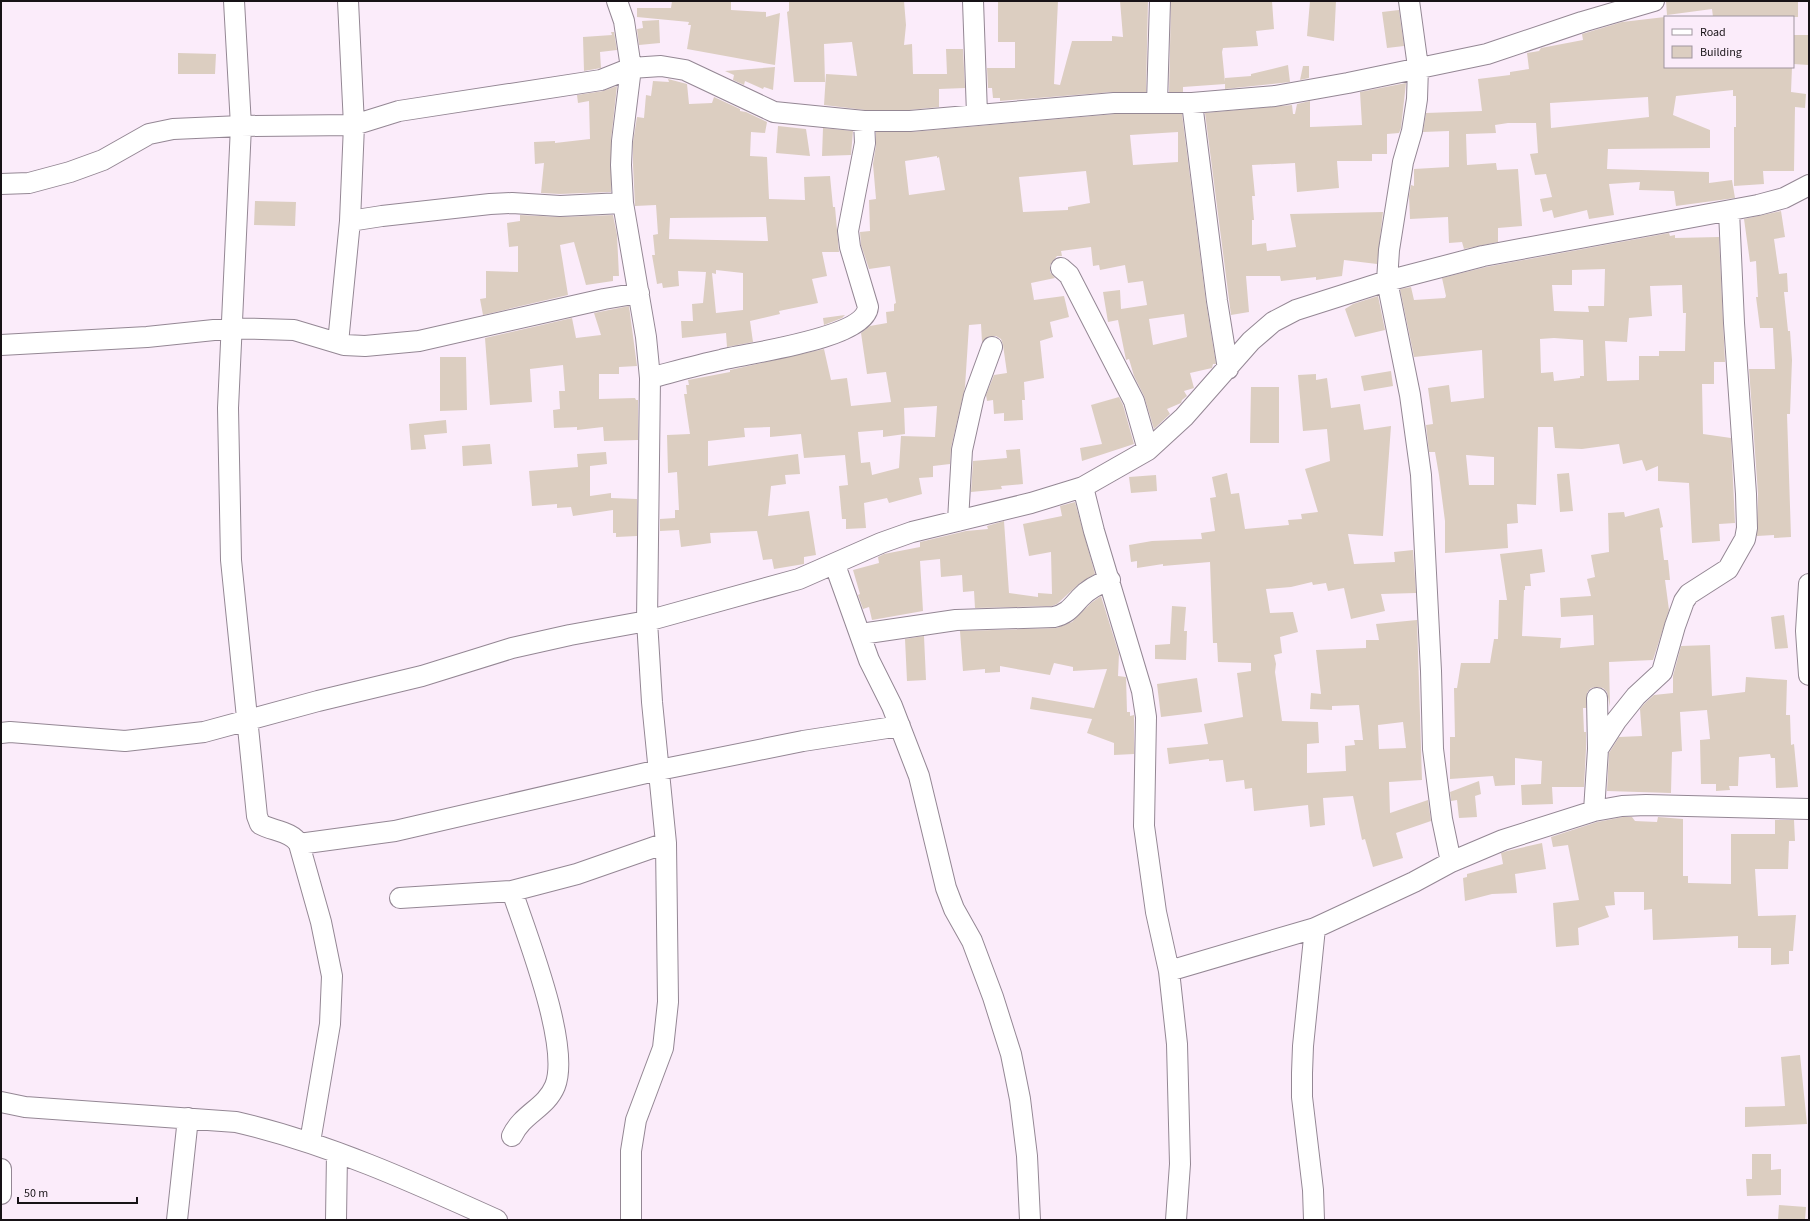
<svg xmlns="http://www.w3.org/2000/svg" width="1810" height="1221" font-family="'Source Sans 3',sans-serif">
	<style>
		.building { fill: #dccec1; fill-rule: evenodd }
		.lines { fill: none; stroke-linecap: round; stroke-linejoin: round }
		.minor-casing { stroke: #948794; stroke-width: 22 }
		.minor { stroke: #fff; stroke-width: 20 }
	</style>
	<rect width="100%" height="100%" fill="#fbecfa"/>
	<!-- building -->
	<path class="building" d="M672,1H731V10L766,12V17L780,13L775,65L687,49L691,25H688L689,22L637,17V8H671Z
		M789,1H904L906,25L904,45L912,44L913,74H947L946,49H963L965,88L939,89V107L909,110H865L824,105L826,74L857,76L852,42L824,44L825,82H794L787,12L789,11Z
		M998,1H1058L1054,84L1060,85L1072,41H1112V36L1123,37L1120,1H1148L1146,92H1113L1000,101V98H993L992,88H988L987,68H1015V42H998Z
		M1171,1H1272L1274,29L1256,31L1258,46L1223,48L1222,52L1225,82V78L1251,76V74L1288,65L1290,82L1225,89V84L1183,87V92H1169Z
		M1310,1H1336L1334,41L1307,36Z
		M1666,1H1798V17H1713L1712,9L1667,15Z
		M1399,10L1404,46L1387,48L1382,12Z
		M1665,17V67H1792L1791,92L1806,94L1805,108L1795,107L1794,171H1763L1764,184L1734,186V127H1736V96H1733V90L1676,96L1673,115L1710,130V148L1608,149L1607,169L1709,172V183L1732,180L1735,198L1676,206L1674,191L1639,190L1640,182L1609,184L1614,215L1589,219L1587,210L1554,218L1552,210L1543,212L1540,199L1552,197L1546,174L1535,175L1530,154L1538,153L1536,123H1508L1495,125L1496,133L1466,134L1467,165L1496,163L1497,170L1518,169L1522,226L1498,228V242L1464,249L1462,242L1449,243L1448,217L1410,219L1409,196L1411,185L1414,186V169L1449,167V131L1423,132L1426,113L1482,111L1478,79L1510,75V72L1529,69L1527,53L1539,51L1541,48L1583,40L1582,34L1622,22ZM1648,97L1649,117L1551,128L1550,103Z
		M659,20L660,43L639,45L637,29L643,28L642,21Z
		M611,32H614L617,50L600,52L601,68L584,71L583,37L612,35Z
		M1793,35H1809V65L1793,64Z
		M178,53L216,54L215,74H178Z
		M1303,66H1309V78L1300,80Z
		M775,67L773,90L764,87L763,89L745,81L744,85L733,80L734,75L725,71Z
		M668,79L687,84L689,104L712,103L714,97L740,109V111L746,112L767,122L765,133L751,132L750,156L767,157L769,199L805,200L804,177L830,176L833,207H835L839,252H822L827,276L812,279L818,303L779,311L780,314L750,321L753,342L727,347L726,333L682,338L681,321H693L692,304L703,303L706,272L678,271L679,286L663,288L662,283L657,284L652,255H655L653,235L658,234L656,205L635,206L633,165V142L637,117L644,118L646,95L651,96L653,81L669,82ZM766,217L768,241L669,239L670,218ZM716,270L743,273V310L716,313L712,273L716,274Z
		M1406,83L1401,128L1399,133L1387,134V154H1372V161H1337L1339,188L1297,192L1295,163L1252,165L1255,196H1252L1254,220H1252V245L1266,243L1267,251L1296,247L1290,214L1383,212L1377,264L1344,260L1342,276L1316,280V277L1281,281L1280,276H1246L1249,312L1231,315L1205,113L1292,105L1293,114H1295L1297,104L1310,101V127L1362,125L1360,92Z
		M617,86L611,140V192L560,194L541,193L544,163L535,164L534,142L555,141V143L590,139L589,101L578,103L577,95L603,91Z
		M1115,114H1182L1206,302L1216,364H1213L1212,368L1190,373L1194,388L1184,391L1187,396L1182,400L1181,403L1167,409L1170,414L1154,429L1144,396L1134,376L1129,359L1126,360L1118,320L1108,322L1103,292L1120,290L1121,309L1147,305L1143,281L1128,283L1125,265L1100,270L1099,265L1093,266L1091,247L1061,251L1062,256H1057L1050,265V272L1055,278L1031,283L1034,300L1064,296L1069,317L1050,322L1053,337L1040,341L1044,378L1024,382L1025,400H1022L1023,420L1004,421V413L994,414L993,400L987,401L986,395L994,375L1007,373L1003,345L1001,339L996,336H990L982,342L981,324L969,325L965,387L951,448L950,464L933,466V477L919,478L922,494L889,503L887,498L864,503L866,528L846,529V519H842L839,486L848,485L845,455L804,458L801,434L770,437V427L744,428L745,437L708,441V466L798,454L800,474L785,475L786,484L771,486L768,516L809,511L816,555L804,557V564L774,569L772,559L763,560L757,531L710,533L711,543L681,547L679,530L660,531V519L675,518V510H679L677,472L668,473L667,435L690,434L684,394H687L686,385H689L688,380L730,372V370L824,349L831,380L847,378L851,406L891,402L886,372L867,374L861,333L870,326L887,323L886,312L894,311V304L896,303L890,266L869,269L861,245L860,232L870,231L869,200L876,199L873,164L876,145V132H911ZM1178,132V162L1133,165L1130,135ZM937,156V158L939,157L945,190L909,195L905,161ZM1086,171L1090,203L1068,207V210L1023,212L1019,177ZM1184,314L1187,337L1153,345L1149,319ZM937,406L935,437L901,436L899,468L872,475L870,462L861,463L858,432L883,430V437L905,434L904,408Z
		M778,126L806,129L810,156L776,153Z
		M823,128L853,131L851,155L822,156Z
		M255,201L296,202L295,226L254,225Z
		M1781,211L1785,237L1774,239L1779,274L1787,273L1788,292H1784L1788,331H1790L1792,360L1790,414H1787L1791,537L1774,538V535L1757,536L1758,494L1749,369H1775L1773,328H1760L1756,297H1758L1756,261L1750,262L1744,219Z
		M520,215L561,217L613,215L617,235L619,276H613V281L586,285L574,242L560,245L568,295L483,315L480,299L486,298V271L518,272V246L509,247L507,223L520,221Z
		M1669,233L1670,236L1675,235V238L1719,237L1725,362H1714V384H1702L1703,434L1731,438L1735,523L1719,524L1720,541L1692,543L1689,483L1658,481V466L1646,471L1642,460L1623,464L1619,444L1582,449L1555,448L1553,427H1538L1536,505L1517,504L1518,523L1507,524L1508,548L1445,553V521L1439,475L1435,452H1429L1426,425L1433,424L1428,388L1449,385L1451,402L1484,398L1482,350L1414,357L1400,289L1411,287L1414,300L1445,298L1446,296L1442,278L1486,267ZM1605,269L1604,306H1588L1589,312L1554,311L1552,285H1572V270ZM1682,285L1683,313H1686L1685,351H1659V356H1639V380L1607,381L1605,341L1627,342L1629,318L1652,316L1650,286ZM1554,338L1583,340L1584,376H1580V378L1554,381L1553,372L1541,373L1540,339ZM1466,455L1494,457V485H1469Z
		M1378,296L1385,330L1355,337L1345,309L1353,304Z
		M629,306L637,366L619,367V374H599V399L635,398L636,400H638V440L604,441L603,427L577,430V427L554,428L553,410L560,409L559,391H565L563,365L530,369L532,402L490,405L485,338L572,318L576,338L601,335L594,313Z
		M845,315L842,318L824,325L823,318Z
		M440,357H466L467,410L440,411Z
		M1391,371L1393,386L1364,391L1361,376Z
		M1316,374V380L1327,378L1331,408L1360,404L1364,430L1391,426L1383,536L1348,534L1354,564L1395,562L1394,552L1413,550L1416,593L1381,594L1385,611L1351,619L1344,588L1328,591L1326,583L1313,585L1312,582L1291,587L1266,589L1270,613L1293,612L1298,632L1280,637L1282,653L1274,655L1276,664L1275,672L1282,721L1318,722L1319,743L1307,744V773L1346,771L1345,746L1355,745L1354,740H1363L1359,705L1332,706V710L1310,709L1311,693L1321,694L1316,650L1366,648V640H1379L1376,624L1417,620L1422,780L1389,782L1390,813L1428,800L1431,821L1396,833L1403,858L1373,867L1365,839L1362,840L1353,796L1323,798L1325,825L1310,827L1308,805L1254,811L1252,788L1245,789L1244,780L1226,782L1223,760L1209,761V759L1169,764L1167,748L1208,744L1204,724L1243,717L1237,673L1251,671V663L1218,662L1217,643H1213L1210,562L1163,566V564L1137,568V561L1131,562L1129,545L1152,541L1202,539L1201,533L1215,531L1210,498L1216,497L1212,477L1227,473L1231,494L1239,493L1245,529L1289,525L1288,520L1302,519L1301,514L1318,512L1305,469L1330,461L1327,429L1303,431L1298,375ZM1403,722L1406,748L1379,749L1378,725Z
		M1251,387H1279V443H1250Z
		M1119,397L1123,405L1134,444L1082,461L1080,448L1102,444L1091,405Z
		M446,420L447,433L424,435L426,449L411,450L409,424Z
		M490,444L492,464L463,466L462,446Z
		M1020,449L1023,484L1001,486L1002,489L971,492L973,461L1007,458L1006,450Z
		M606,452L607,464L590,466V496L611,493V498L637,499V536L616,537V533H613V510L573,516L571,507L557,508V504L532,506L529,471L578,467L577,454Z
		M1569,473L1573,511L1560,512L1557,474Z
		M1156,475L1157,491L1131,493L1129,477Z
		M1075,502L1095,574L1080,583L1057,604L1052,606L975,608L974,591L963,592L962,575L941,577L940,559L920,561L923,611L872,620L869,607L863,609L858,595L860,594L853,570L879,563L878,557L884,554L920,547V542L966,531L988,529L987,526L1004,521L1009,593L1038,597V593L1052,594L1051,552L1029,556L1023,524L1062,516L1060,506Z
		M1659,508L1663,527L1660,528L1664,560H1668L1670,580H1665L1669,610L1653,660L1609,662L1610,707L1607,692L1603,688L1597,687L1591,688L1587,693L1586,708H1583L1584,732H1586V749L1584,787H1552L1553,804L1522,805L1521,785L1541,784L1542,761L1515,758V785L1495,786L1493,776L1450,779V737H1455L1454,688H1457L1461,663H1490L1494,639H1498L1499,600H1507L1500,554L1542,549L1545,572L1530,574L1531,586H1525V590H1524L1522,636L1561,638L1560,648L1594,645L1593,615L1561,617L1560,598L1591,596L1587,579L1595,577L1591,555L1609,552L1608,513L1624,512L1625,517Z
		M1101,596L1119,654L1118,676L1126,677L1127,712H1130V716L1134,715V754L1114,755V743L1087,733L1092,719L1030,709L1032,697L1094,708L1107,669L1073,671V667L1054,663L1050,675L1000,666V672L985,673V669L963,671L960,631L1057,628L1072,622L1091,603Z
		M1172,606L1186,607L1184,631H1187L1186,660L1155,659V645L1170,644Z
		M1784,615L1788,648L1775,649L1771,617Z
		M924,636L926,680L907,681L905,639Z
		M1710,645L1712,696L1745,692L1746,677L1787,680L1786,715H1790L1791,745L1794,744L1798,787L1776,788L1775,758H1771L1770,754L1739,757L1738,786H1729L1730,790L1716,791V784H1701L1700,740L1710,739L1707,710L1680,712L1682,751L1672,752L1671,793L1607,791L1609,753L1619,737L1642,736L1640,709L1644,704L1654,695L1673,693V676L1681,646Z
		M1197,678L1202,712L1161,717L1157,684Z
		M1479,781L1481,794L1475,796L1477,817L1459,818L1457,800L1451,801L1450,792Z
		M1623,817H1632L1635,821L1657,822L1658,817L1683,819V876H1688V883L1731,884V834H1775V820H1794L1795,841H1789L1788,869H1755L1758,916L1796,915L1793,951H1789V964L1771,965V948H1738V936L1653,940L1652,909L1644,910V892H1614L1615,905L1605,906L1609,917L1578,928L1579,945L1556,947L1553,903L1579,900L1568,845L1553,847L1551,837L1597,822Z
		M1542,843L1546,869L1515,874L1517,893L1492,894L1465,901L1463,878L1467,877V874L1503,864L1501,853L1507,851Z
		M1800,1055L1807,1124L1745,1127V1107L1785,1106L1781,1057Z
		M1752,1154H1771V1170L1781,1169V1195L1747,1196L1746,1179H1752Z
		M1779,1205L1806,1207L1805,1220H1778Z"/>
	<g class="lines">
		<!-- minor casing -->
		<g class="minor-casing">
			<path id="minor" d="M234,1L241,126L228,408L231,560L257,816L260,824C272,831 292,831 299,844L321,922L332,976L330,1024L310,1142
				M617,1L624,21L631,68L622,141L621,165L623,203L646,337L650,378L647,621L652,702L666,843L668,1002L663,1048L636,1120L631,1151V1220
				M973,1L977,114
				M1409,1L1418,67L1417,99L1412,131L1403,162L1389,250L1387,281L1410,395L1421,475L1431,671L1433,749L1442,819L1451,862
				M1157,103L1160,1
				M1192,103L1217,301L1228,369
				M1,184L29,183L70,172L103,160L149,134L173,129L241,126L354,125L399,111L601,80L631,68L661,66L685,70L774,112L864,121H910L1114,103H1192L1275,96L1348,83L1487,54L1582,22L1654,1
				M350,221L382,216L490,204L512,203L560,206L623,203
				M1061,268L1069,275L1134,401L1148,450
				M338,343L350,221L354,125L348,1
				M1,345L147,337L233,328L294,330L344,345L365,346L419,341L604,299L639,293
				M650,378C673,372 697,365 721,360C747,353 865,339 868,307L850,247L848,231L865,143L864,121
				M1083,487L1094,531L1142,691L1146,717L1144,826L1156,912L1169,971L1177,1044L1180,1164L1176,1220
				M958,521L962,450L974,396L992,347
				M835,565L869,660L892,706L919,776L946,888L954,909L972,941L993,997L1011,1054L1020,1099L1027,1156L1030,1220
				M1809,584L1806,631L1809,675
				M861,634L956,620L1054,617C1067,614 1071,608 1080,598C1088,589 1098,584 1110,580
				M1,733L10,732L125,741L204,732L318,701L422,676L512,648L570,635L647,621L799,579L881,543L912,532L1031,503L1083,487L1148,450L1184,417L1251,341L1273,322L1296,310L1387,281L1483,256L1758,205L1784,198L1809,185
				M1598,749L1616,721L1636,696L1662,672L1675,626L1684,601L1689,594L1728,569L1745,539L1747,528L1746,494L1734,323L1729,211
				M1594,811L1598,749L1597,698
				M299,844L395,831L659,770L803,741L900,726
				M400,898L512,891L577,874L666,843
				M1169,971L1315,928L1414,882L1451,862L1503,840L1594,811L1622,806L1646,805L1809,809
				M1,1102L25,1107L236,1122C327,1143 413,1182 497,1220
				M512,1136C522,1114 546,1108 555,1086C571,1046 526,933 512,891
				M1,1169V1194
				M177,1220L188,1118
				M336,1220L337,1153
				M1314,1220L1313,1190L1302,1097V1073L1303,1046L1315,928"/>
		</g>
		<!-- minor -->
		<use href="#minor" class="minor"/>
	</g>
	<!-- border -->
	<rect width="1810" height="1221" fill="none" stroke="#171216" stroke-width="4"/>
	<!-- legend -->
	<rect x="1664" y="16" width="130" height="52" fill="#fbecfa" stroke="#a0959f"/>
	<rect x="1672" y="29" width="20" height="6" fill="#ffffff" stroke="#a0959f"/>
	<text x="1700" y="36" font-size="12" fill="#171216">Road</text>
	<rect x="1672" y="46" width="20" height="12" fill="#dccec1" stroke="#a0959f"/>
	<text x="1700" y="56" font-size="12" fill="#171216">Building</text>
	<!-- scale -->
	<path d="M18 1197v6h119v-6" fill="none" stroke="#171216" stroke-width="2"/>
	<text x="24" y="1197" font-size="12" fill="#171216" stroke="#fbecfa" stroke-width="3" paint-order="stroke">50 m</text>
</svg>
